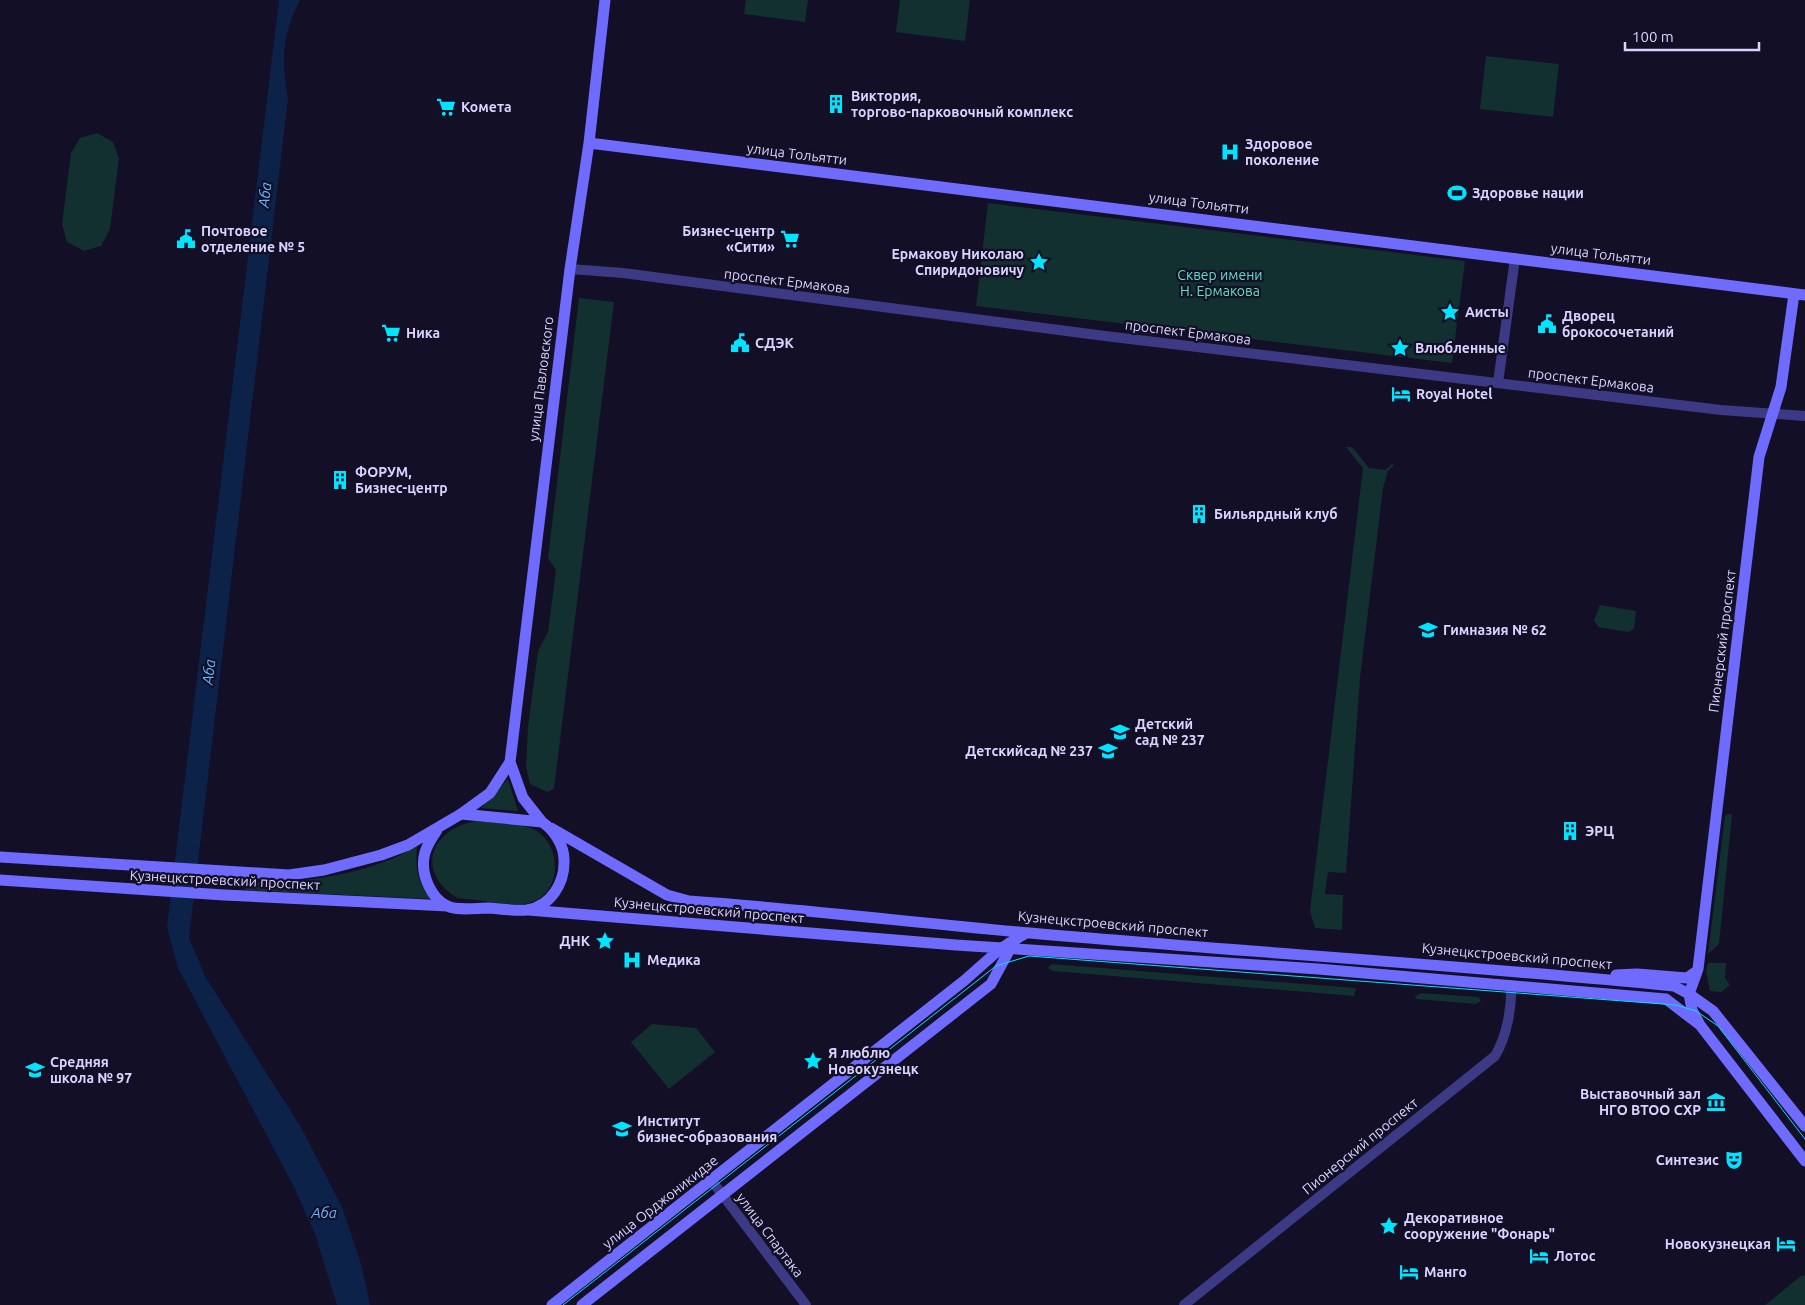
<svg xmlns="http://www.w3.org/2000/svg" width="1805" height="1305" font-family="Ubuntu,sans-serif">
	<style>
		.green { fill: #12302f }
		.water { fill: #0c2248 }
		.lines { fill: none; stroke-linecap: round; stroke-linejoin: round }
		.tertiary { stroke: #3d3a85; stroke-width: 10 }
		.secondary { stroke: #6f6bff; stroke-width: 11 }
		.tram { stroke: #00e5ff; stroke-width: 1 }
		.labels { text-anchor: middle; stroke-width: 4.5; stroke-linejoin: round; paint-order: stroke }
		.poi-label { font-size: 14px; font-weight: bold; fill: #d9d4ff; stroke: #130f26; text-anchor: start }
		.street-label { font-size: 14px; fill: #d9d4ff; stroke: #130f26 }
		.park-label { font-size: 14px; fill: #5fe0c0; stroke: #130f26 }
		.water-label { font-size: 15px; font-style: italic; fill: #62b6ff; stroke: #130f26 }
	</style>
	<rect width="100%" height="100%" fill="#130f26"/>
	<!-- green -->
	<path class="green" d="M746,0H808L805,22L744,14Z
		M900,0H970L965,41L896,32Z
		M1486,56L1559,64L1553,117L1480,109Z
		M97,133L113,142L119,158L110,229L101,246L84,251L67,242L62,224L71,153L80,138Z
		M988,203L1465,261L1452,363L976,306Z
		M579,298L614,302L554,789L547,792L530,784L526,767L528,727L538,651L548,632L556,570L548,558Z
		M1346,447H1352L1369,468L1385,470L1392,464L1394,465L1388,471L1383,488L1360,678L1346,873L1328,872L1325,894L1343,895L1342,930L1315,928L1310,911L1363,468Z
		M1600,605L1636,611L1634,629L1628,632L1598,627L1594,620Z
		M508,779L518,811L481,808Z
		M1728,814H1732L1719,944L1708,954L1725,816Z
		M475,821C491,823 522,823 535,830C563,846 562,894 529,903C515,907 474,899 457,898C415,872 430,830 475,821Z
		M417,846C415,868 417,883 431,899L245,890V882C301,884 369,875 417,846Z
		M1708,963H1726L1725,978L1730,985L1721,992L1710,991L1706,972Z
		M1051,964L1355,988L1356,989L1354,996L1053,971L1048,968Z
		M1421,993L1478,997L1481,1001L1476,1004L1416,999L1415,996Z
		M652,1024L696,1028L715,1052L669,1089L631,1042Z
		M1805,1275V1305H1765L1801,1276Z"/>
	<!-- water -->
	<path class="water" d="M279,0H300C282,35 281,60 288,98L189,938L205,976L302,1129L342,1207L362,1267L370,1305H337L315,1234L294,1187L178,968L167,927Z"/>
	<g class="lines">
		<!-- tertiary -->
		<path class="tertiary" d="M570,269L623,273L1105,336L1721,410L1805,416
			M1498,383L1515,258
			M712,1181L806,1305
			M1184,1305L1495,1056C1507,1036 1512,1007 1511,985"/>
		<!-- secondary -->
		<path class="secondary" d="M589,143L1805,295
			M510,762L523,798L542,822
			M461,814L490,793L510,762L570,269L589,143L605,0
			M551,828L667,895L689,901C803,909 916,923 1030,933C1245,952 1460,965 1674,986L1689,994L1713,1011L1805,1126
			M0,857L289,875L324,870L381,855L408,845L461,814L542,822C554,830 564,845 564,860C565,883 551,906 527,910C515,911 501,909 489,908C477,908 457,911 447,906C431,898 421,875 424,857C425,847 432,838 437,830
			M0,880L224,895L448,906
			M528,910L956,945L1318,969L1666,999L1700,1025
			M1616,975L1637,974L1687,978L1697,971
			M1689,994L1698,969L1759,457L1781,387L1794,294
			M1689,994L1692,1010L1700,1025L1805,1161
			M552,1305L965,980L1000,949L1026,933
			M582,1305L991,984L1010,949L1009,943"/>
		<!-- tram -->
		<path class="tram" d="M563,1305L996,966L1029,956L1676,1005L1696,1011L1718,1026L1805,1139"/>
	</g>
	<!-- icons -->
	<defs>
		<g id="building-bare" transform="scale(1.5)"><path d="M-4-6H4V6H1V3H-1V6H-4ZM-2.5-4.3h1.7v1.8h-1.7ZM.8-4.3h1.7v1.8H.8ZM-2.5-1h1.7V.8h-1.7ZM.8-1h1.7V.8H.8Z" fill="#00e5ff" stroke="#130f26" stroke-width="2.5" paint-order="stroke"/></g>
		<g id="supermarket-bare" transform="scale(1.5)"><path d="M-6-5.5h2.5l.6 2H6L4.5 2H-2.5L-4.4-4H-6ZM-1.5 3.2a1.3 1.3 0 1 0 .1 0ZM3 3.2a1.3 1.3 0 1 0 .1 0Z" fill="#00e5ff" stroke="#130f26" stroke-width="2.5" paint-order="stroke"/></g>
		<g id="hospital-bare" transform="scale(1.5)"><path d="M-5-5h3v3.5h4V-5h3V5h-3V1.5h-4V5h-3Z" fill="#00e5ff" stroke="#130f26" stroke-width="2.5" paint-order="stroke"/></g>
		<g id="stadium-bare" transform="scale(1.5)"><path d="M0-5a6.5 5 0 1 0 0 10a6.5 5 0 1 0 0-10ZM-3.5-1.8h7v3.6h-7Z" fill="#00e5ff" stroke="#130f26" stroke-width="2.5" paint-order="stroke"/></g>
		<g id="civic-bare" transform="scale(1.5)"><path d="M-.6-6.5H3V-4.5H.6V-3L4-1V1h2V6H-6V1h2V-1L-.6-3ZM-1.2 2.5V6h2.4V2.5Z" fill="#00e5ff" stroke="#130f26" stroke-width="2.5" paint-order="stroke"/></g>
		<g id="sight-bare" transform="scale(1.5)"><path d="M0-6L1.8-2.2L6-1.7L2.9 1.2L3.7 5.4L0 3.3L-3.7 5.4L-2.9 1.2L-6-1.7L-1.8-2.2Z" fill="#00e5ff" stroke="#130f26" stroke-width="2.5" paint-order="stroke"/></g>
		<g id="hotel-bare" transform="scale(1.5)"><path d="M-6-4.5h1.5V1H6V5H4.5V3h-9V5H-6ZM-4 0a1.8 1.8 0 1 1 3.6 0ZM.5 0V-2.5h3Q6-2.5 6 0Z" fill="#00e5ff" stroke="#130f26" stroke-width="2.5" paint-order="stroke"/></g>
		<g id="school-bare" transform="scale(1.5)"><path d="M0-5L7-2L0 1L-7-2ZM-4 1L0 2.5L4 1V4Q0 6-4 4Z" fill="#00e5ff" stroke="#130f26" stroke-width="2.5" paint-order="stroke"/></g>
		<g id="museum-bare" transform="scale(1.5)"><path d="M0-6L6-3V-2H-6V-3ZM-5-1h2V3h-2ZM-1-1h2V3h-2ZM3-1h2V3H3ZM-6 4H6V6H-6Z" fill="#00e5ff" stroke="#130f26" stroke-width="2.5" paint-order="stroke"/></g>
		<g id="university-bare" transform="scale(1.5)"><path d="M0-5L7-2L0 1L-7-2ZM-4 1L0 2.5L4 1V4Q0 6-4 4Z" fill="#00e5ff" stroke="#130f26" stroke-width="2.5" paint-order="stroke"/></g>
		<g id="theatre-bare" transform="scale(1.5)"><path d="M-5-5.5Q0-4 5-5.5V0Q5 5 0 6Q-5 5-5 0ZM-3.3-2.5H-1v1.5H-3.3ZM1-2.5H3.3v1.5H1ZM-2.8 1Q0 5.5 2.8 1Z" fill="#00e5ff" stroke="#130f26" stroke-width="2.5" paint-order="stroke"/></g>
	</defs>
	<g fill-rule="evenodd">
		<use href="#building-bare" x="836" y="104"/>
		<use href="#supermarket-bare" x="446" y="107"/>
		<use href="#hospital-bare" x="1230" y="152"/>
		<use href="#stadium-bare" x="1457" y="193"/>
		<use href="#civic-bare" x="186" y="239"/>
		<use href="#supermarket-bare" x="790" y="239"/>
		<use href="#sight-bare" x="1039" y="262"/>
		<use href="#sight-bare" x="1450" y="312"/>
		<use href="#civic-bare" x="1547" y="324"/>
		<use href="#supermarket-bare" x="391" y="333"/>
		<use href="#civic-bare" x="740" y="343"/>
		<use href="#sight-bare" x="1400" y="348"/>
		<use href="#hotel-bare" x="1401" y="394"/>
		<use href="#building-bare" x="340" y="480"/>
		<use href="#building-bare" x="1199" y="514"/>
		<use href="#school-bare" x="1428" y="630"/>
		<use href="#school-bare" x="1120" y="732"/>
		<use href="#school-bare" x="1108" y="751"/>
		<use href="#building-bare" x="1570" y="831"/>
		<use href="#sight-bare" x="605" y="941"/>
		<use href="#hospital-bare" x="632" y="960"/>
		<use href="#sight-bare" x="813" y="1061"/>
		<use href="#school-bare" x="35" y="1070"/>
		<use href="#museum-bare" x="1716" y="1102"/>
		<use href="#university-bare" x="622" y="1129"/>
		<use href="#theatre-bare" x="1734" y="1160"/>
		<use href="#sight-bare" x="1389" y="1226"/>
		<use href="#hotel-bare" x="1786" y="1244"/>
		<use href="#hotel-bare" x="1539" y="1256"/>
		<use href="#hotel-bare" x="1409" y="1272"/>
	</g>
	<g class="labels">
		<!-- poi labels -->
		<g class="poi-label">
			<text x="851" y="101">Виктория,<tspan x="851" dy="16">торгово-парковочный комплекс</tspan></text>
			<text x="461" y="112">Комета</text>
			<text x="1245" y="149">Здоровое<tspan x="1245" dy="16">поколение</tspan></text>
			<text x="1472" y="198">Здоровье нации</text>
			<text x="201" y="236">Почтовое<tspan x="201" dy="16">отделение № 5</tspan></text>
			<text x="775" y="236" text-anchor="end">Бизнес-центр<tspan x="775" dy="16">«Сити»</tspan></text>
			<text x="1024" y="259" text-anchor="end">Ермакову Николаю<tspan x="1024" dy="16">Спиридоновичу</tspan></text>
			<text x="1465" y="317">Аисты</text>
			<text x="1562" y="321">Дворец<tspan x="1562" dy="16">брокосочетаний</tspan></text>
			<text x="406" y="338">Ника</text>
			<text x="755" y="348">СДЭК</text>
			<text x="1415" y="353">Влюбленные</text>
			<text x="1416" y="399">Royal Hotel</text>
			<text x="355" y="477">ФОРУМ,<tspan x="355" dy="16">Бизнес-центр</tspan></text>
			<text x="1214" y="519">Бильярдный клуб</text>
			<text x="1443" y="635">Гимназия № 62</text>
			<text x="1135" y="729">Детский<tspan x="1135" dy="16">сад № 237</tspan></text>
			<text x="1093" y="756" text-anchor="end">Детскийсад № 237</text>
			<text x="1585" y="836">ЭРЦ</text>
			<text x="590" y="946" text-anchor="end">ДНК</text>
			<text x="647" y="965">Медика</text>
			<text x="828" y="1058">Я люблю<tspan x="828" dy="16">Новокузнецк</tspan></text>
			<text x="50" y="1067">Средняя<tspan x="50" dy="16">школа № 97</tspan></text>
			<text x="1701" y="1099" text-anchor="end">Выставочный зал<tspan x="1701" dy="16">НГО ВТОО СХР</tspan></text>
			<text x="637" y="1126">Институт<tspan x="637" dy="16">бизнес-образования</tspan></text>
			<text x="1719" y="1165" text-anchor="end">Синтезис</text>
			<text x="1404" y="1223">Декоративное<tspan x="1404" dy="16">сооружение "Фонарь"</tspan></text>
			<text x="1771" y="1249" text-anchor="end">Новокузнецкая</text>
			<text x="1554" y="1261">Лотос</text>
			<text x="1424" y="1277">Манго</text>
		</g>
		<!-- street labels -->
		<g class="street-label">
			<text transform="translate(797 154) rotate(7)" y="5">улица Тольятти</text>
			<text transform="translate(1199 203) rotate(7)" y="5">улица Тольятти</text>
			<text transform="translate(1601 254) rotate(7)" y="5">улица Тольятти</text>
			<text transform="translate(787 281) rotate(7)" y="5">проспект Ермакова</text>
			<text transform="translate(1188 332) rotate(7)" y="5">проспект Ермакова</text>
			<text transform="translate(541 379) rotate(-83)" y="5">улица Павловского</text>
			<text transform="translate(1591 380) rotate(7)" y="5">проспект Ермакова</text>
			<text transform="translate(1722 641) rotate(-83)" y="5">Пионерский проспект</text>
			<text transform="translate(225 880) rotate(3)" y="5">Кузнецкстроевский проспект</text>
			<text transform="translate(709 910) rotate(5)" y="5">Кузнецкстроевский проспект</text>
			<text transform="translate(1113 924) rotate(5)" y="5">Кузнецкстроевский проспект</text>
			<text transform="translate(1517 956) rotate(5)" y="5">Кузнецкстроевский проспект</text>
			<text transform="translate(1360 1146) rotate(-39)" y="5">Пионерский проспект</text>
			<text transform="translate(660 1202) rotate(-38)" y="5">улица Орджоникидзе</text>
			<text transform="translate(770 1235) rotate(53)" y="5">улица Спартака</text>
		</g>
		<!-- park labels -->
		<g class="park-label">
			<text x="1220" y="280">Сквер имени<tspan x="1220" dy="16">Н. Ермакова</tspan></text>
		</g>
		<!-- water labels -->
		<g class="water-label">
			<text transform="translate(265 195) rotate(-83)" y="5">Аба</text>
			<text transform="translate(209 672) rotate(-83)" y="5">Аба</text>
			<text x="324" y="1218">Аба</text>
		</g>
	</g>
	<!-- scale -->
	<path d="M1625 42v8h134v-8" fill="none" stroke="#d9d4ff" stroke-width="2.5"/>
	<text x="1632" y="42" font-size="15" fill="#d9d4ff" stroke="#130f26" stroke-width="4" paint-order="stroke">100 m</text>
</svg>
